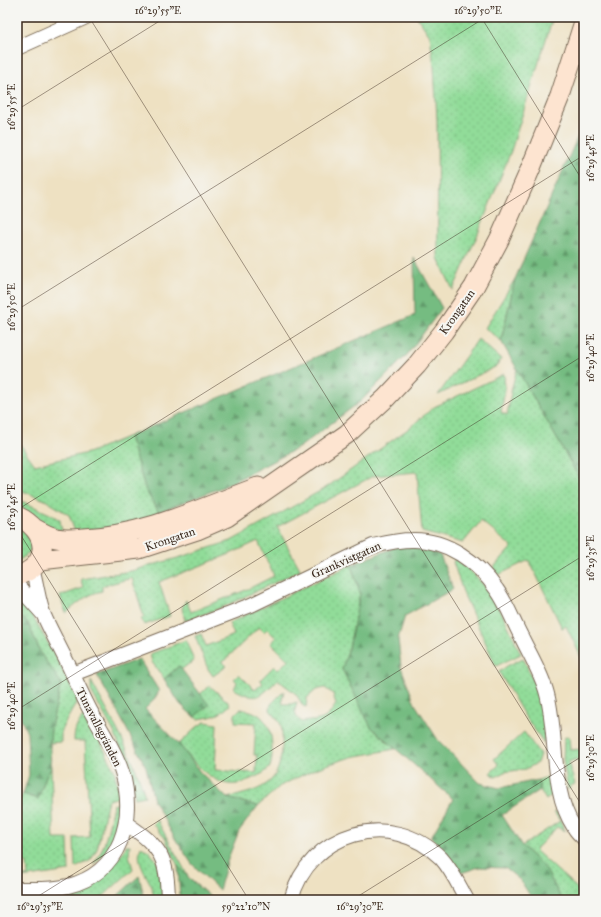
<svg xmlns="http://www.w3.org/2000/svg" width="601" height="917" font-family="'IM FELL Great Primer',serif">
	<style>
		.green { fill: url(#green-dots); stroke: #66835c }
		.forest { fill: url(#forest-firs); stroke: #587350 }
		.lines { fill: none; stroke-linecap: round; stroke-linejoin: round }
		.street-casing { stroke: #7a6a57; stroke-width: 16 }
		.secondary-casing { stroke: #7a6a57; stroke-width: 21 }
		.street { stroke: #fff; stroke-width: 14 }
		.secondary { stroke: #fde4d0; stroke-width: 19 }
		.ticks { fill: none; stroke: #3b2a1e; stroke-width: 1; stroke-opacity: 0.45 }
		.labels { text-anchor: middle; stroke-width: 4; stroke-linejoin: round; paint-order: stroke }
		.street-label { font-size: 12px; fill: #3b2a1e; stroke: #f6f6f2 }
		.neatline { fill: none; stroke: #3b2a1e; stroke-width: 1.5 }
		.ticks-label { font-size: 10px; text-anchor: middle; fill: #3b2a1e }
	</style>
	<defs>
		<pattern id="green-dots" width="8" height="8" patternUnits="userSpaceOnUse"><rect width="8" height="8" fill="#91dc99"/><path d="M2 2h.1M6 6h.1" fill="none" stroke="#7ebd83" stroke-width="1.8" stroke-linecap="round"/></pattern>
		<pattern id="forest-firs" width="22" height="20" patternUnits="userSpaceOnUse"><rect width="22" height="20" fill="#74bc81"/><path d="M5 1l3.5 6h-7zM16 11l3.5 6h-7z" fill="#609969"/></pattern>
	</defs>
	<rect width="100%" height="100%" fill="#f6f6f2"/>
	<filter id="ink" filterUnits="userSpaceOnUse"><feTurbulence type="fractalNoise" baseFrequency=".025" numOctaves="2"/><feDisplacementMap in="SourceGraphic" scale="8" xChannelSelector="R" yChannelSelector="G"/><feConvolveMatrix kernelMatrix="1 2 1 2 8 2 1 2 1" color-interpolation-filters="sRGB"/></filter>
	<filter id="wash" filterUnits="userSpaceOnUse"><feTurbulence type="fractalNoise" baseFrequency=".012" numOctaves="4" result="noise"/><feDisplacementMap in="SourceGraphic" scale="16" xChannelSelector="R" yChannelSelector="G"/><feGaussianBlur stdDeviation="0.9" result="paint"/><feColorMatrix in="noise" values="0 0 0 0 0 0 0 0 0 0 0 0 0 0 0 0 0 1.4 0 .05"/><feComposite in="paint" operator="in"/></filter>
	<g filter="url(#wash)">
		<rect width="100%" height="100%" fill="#eee1c2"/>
		<!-- green -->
		<path class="green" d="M417,17H553L511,151L477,236L453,290L438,258L437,120L434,66L430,36Z
			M515,279L501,341L485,328Z
			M478,339L501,359L497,366L438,395Z
			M517,369L584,486V663L566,626L562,628L529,560L498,575L493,568L512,547L481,521L463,543L422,532L417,472L373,476L277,527L300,569L299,571L223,607L185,621L182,608L186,600L191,612L246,590L274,576L258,541L230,554L159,582L170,616L144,625L141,618L144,617L132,578L102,586V591C87,594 77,604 66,613L60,596L83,588L81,579L131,571L181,557L231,541L271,519L327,487L408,429L434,407L504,374L505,390L501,412L507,415L512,387Z
			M129,436L146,491L159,512L134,524L75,532L69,515L45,500L20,490L17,464V440L35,465L88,453Z
			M17,499L50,514L60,520L62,531L49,526L34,514L17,506Z
			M17,526L29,535L32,544L29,553L17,562Z
			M455,559C492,584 503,615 521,654L496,666L464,595L453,562Z
			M351,565L360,593L349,648L342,669L371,727L395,749L351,757L315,769L280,786L258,806L227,798C243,794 261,791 272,779C282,769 284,739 281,725C279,720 273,714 270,710L271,704L284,691L282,701L283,704H291L297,702L295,711L297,718L302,722C321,719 325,723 336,704L333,694L325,688L316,690L307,698L306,707L303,706L296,694L278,680C258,698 259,702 234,689L237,682L234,679L239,674L255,690L263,683L260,680L274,666L278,670L288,660L271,643L276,638L267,629L264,632L259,627L223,662L227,666L213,676L208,669L195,636L201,634L206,646L234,635L229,623Z
			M24,602L58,660L78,700L61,730V742L50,743L51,727L61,683L41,654L28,623L17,613V607Z
			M186,640L194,661L191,664L190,663L181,670L179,666L164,679L152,662L150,654Z
			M523,658C536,685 547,713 544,743L524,715L499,672L507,666Z
			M91,681C111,718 133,755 145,796L135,798L128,766L114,732L91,691Z
			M210,686L227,701L230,705C219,716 212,717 198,719L194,717L208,705L200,694Z
			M240,709C264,711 272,726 272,749C272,755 272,762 270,767C266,773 257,776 251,779C247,780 242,784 237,784C214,788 191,760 179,744L197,727L205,722L217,724L215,770L256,773L257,755H254L256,723L235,722V714Z
			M84,716L88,717L114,769L120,797L108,800L97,849L91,860L75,868L74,838L90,837L85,741H74C74,731 77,723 84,716Z
			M524,732L540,754L537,763L526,769L504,772L496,777L490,773L499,765L494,759Z
			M569,736L570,750L584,749V764L580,765L578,759L568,762L575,784L570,786L571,788L568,789L563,760L564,738Z
			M51,769L54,839H68L69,871L29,877L17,878V876H28L27,863H17V803L23,794L38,799L46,776Z
			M548,777L552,795L546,800L540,790L538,780Z
			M120,803C118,826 114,851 93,864C106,850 109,824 113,805Z
			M554,812H557L565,831L557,827L535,850L579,890L584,885V898L581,897L579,900H562L545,868L522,846L560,821Z
			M157,820L188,876L178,866L165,838L153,824Z
			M126,845H130L129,855L133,869L99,900H17V896L57,894L92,882L110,870L125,849Z
			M141,847L149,851L158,863L163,900H154C153,896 153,891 152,887C146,874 135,861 141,847Z"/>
		<!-- forest -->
		<path class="forest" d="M582,127L584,128V486L501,341L515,279Z
			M414,258L442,308L407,355L361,401L300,447L225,486L159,512L146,491L129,436L415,315Z
			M398,546L426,548L440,555L453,589L405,616L398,639L401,667L415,704L438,740L480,783L499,788L538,780L540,790L502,815L522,846L545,868L562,900H533L520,880L505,868L479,867L461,873L431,837L453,799L371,727L342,669L349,648L360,593L351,565Z
			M17,613L28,623L41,654L61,683L51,727L50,743L51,769L46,776L38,799L23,794L29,775L27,733L17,709Z
			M139,659L159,691L154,700L145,709L179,744L200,772L227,798L258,806L239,831L229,856L219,890L192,864L174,837L154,801L146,767L123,722L97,675Z
			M179,666L209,705L194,717L180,704L164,679Z
			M178,866L193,882L214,900H180Z
			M139,876L145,900H113Z"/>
	</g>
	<g filter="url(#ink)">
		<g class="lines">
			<!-- street casing -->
			<g class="street-casing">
				<path id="street" d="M17,48L86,17
					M17,585L43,614
					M73,674L251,605L373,546C386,543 398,540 412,540C447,539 478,562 497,590C507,604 513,621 521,636C530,655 542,674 547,694C558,736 550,791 574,827C576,832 581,835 584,839
					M127,824C162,848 167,857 168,900
					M17,889C34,889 52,890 68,886C121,873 136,819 122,772C115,750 101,730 90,710C82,695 75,679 68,664C60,648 52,633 45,618C38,602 37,584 32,568
					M291,900C309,832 390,808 441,858C452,870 459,886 467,900"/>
			</g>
			<!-- secondary casing -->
			<g class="secondary-casing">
				<path id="secondary" d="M17,516C48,530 53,564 17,576
					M34,528C41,532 48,536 56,538C65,540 75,539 84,538C145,535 201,508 258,487
					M40,560L139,549L197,530L227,517L347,434L386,398L417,365L444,331L474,287L500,238L530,170L560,96L584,22"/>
			</g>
			<!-- street -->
			<use href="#street" class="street"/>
			<!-- secondary -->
			<use href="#secondary" class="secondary"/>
		</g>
	</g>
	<!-- ticks -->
	<path class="ticks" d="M89,17L584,809M481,17L584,183M17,110L166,17M17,310L486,17M17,510L584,155M17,529L249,900M17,710L584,355M32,900L584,555M352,900L584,755"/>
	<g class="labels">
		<!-- street labels -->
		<g class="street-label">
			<text transform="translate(457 312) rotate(-55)" y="4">Krongatan</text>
			<text transform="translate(170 539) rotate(-19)" y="4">Krongatan</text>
			<text transform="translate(346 560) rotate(-24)" y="4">Grankvistgatan</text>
			<text transform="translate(99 727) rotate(63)" y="4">Tunavallsgränden</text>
		</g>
	</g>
	<!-- margin -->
	<rect width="601" height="917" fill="none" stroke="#f6f6f2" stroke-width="44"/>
	<rect x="22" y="22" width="557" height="873" class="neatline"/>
	<g class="ticks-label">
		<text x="158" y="14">16°29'55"E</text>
		<text x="478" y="14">16°29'50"E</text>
		<text transform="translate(11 107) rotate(-90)" y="4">16°29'55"E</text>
		<text transform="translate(590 158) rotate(-90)" y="4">16°29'45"E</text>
		<text transform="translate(11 307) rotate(-90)" y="4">16°29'50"E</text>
		<text transform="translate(590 358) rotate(-90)" y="4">16°29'40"E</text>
		<text transform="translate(11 507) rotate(-90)" y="4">16°29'45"E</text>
		<text transform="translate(590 558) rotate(-90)" y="4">16°29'35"E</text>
		<text transform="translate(11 706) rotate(-90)" y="4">16°29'40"E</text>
		<text transform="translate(590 758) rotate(-90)" y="4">16°29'30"E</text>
		<text x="40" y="910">16°29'35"E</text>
		<text x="246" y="910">59°22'10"N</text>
		<text x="360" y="910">16°29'30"E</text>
	</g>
</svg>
